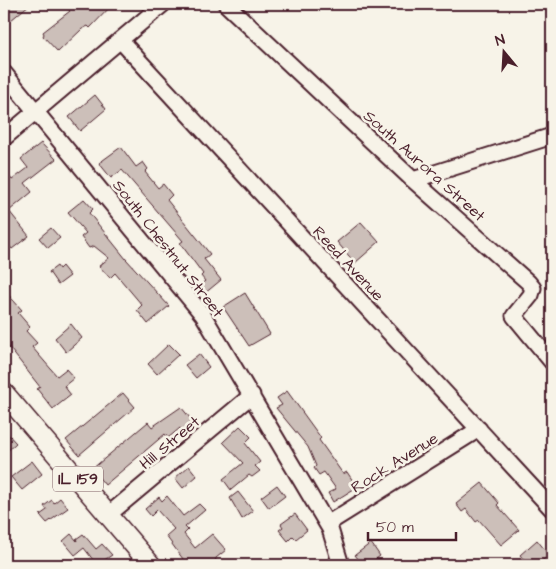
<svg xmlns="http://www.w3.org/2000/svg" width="556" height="569" font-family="'Architects Daughter',sans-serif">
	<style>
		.building { fill: #ccbfb9; stroke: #4a1f2b }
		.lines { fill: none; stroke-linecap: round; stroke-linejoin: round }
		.minor-casing { stroke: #4a1f2b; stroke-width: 19 }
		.major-casing { stroke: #4a1f2b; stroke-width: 22 }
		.minor { stroke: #f7f3e8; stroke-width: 15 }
		.major { stroke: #f7f3e8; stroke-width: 19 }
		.labels { text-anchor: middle; stroke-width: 5; stroke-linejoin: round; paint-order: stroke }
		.shield { fill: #f7f3e8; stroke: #7e5f64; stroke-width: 1 }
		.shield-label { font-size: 15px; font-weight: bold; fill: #4a1f2b }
		.street-label { font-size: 16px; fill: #4a1f2b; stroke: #f7f3e8 }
	</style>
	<rect width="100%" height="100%" fill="#f7f3e8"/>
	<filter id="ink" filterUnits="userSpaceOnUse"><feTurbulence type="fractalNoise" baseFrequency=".02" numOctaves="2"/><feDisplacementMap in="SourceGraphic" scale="10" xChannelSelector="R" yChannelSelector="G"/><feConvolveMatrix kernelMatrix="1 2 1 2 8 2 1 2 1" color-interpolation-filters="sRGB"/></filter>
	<g filter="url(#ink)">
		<!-- building -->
		<path class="building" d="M12,4H30L4,26V11Z
			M63,4H113L90,28L88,26L82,29L58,52L43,36L44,34L43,32L70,11Z
			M95,95L106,109L80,131L69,117Z
			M41,143L56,159L25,183L32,192L9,211L29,236L12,249L4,240V180L9,176L12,180L28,168L21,159Z
			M121,147L136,167L143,162L148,169L145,172L158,188L163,184L172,195L167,200L210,254L204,259L221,280L204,294L198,287L205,281L201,276L203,274L180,243L183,241L122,170L111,178L99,163Z
			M84,199L93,209L89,213L126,259L169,306L148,324L137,310L142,305L115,273L110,278L99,266L109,258L94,246L89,248L81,237L86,233L68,212Z
			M361,222L379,242L355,263L337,242Z
			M51,228L60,238L48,248L39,238Z
			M57,266L59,269L62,266L70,276L58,285L49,272Z
			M4,290L22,310L18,313L30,327L26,331L37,343L32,347L57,376L66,369L74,378L64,386L71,395L53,409L37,389L40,387L4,341Z
			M245,293L270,334L249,346L223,307Z
			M71,324L82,338L66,352L55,338Z
			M169,344L179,354L157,374L148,364Z
			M199,354L209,367L196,378L185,365Z
			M287,391L321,438L319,440L343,474L347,472L357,487L333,502L328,493L336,489L324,472L319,475L314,468L316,466L308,447L276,408L282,405L277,398Z
			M123,393L135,407L79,455L66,440Z
			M181,407L195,424L184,433L180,428L168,438L165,434L105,485L92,469L148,422L152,427Z
			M240,426L251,437L245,443L260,462L255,466L260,471L252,477L249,475L231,490L223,479L243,463L223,442Z
			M4,430L16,443L4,454Z
			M32,461L42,474L22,490L11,477Z
			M189,466L197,476L183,488L175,478Z
			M482,483L499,503L497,505L519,530L501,545L479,520L476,522L466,509L462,512L456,504Z
			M277,485L285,496L269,508L261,497Z
			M238,492L253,511L242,519L230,498Z
			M167,496L183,516L199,504L205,510L185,527L188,530L184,534L195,548L212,534L226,550L216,558L215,565L205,562L202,565H175L183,559L166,536L174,529L157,510L151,516L145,509L159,497L162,501Z
			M60,498L68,508L47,523L40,515L47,510L44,506L52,500L54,503Z
			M295,514L307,530L296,539L293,536L288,541L279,530L283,527L281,524Z
			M71,534L77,541L76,539L83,534L96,549L102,544L112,555L97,565L84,548L75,555L63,541Z
			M537,540L549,555L537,565H528L520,555Z
			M371,543L380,556L368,565H363L355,555Z"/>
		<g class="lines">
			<!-- minor casing -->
			<g class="minor-casing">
				<path id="minor" d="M226,4L413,180L528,282L533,288L531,295L514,316L552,362
					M120,40L552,509
					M4,73L203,315L330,529L341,565
					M4,138L163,4
					M413,180L552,136
					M108,515L252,395
					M327,524L479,429"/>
			</g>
			<!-- major casing -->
			<g class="major-casing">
				<path id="major" d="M4,393L151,565"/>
			</g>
			<!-- minor -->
			<use href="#minor" class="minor"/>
			<!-- major -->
			<use href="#major" class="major"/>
		</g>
	</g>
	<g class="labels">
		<!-- shield labels -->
		<rect class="shield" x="53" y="466.5" width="50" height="25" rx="4"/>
		<g class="shield-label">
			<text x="78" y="484">IL 159</text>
		</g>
		<!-- street labels -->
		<g class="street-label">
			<text transform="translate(425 165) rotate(42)" y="6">South Aurora Street</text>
			<text transform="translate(169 248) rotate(52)" y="6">South Chestnut Street</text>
			<text transform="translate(349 263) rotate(47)" y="6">Reed Avenue</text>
			<text transform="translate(169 442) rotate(-40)" y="6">Hill Street</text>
			<text transform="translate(394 462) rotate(-32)" y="6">Rock Avenue</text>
		</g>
	</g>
	<!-- margin -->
	<rect width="556" height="569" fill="none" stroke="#f7f3e8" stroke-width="20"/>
	<rect x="10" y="10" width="536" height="549" fill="none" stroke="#4a1f2b" stroke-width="2" filter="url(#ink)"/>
	<!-- north arrow -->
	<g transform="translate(504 52) rotate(342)" stroke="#f7f3e8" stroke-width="4" paint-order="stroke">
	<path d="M0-4L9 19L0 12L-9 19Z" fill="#4a1f2b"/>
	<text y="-8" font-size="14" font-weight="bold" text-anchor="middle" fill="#4a1f2b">N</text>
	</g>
	<!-- scale -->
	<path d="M368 532v8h88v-8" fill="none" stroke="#4a1f2b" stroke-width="2.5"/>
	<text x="376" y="532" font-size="15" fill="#4a1f2b" stroke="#f7f3e8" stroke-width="4" paint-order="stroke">50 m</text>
</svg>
